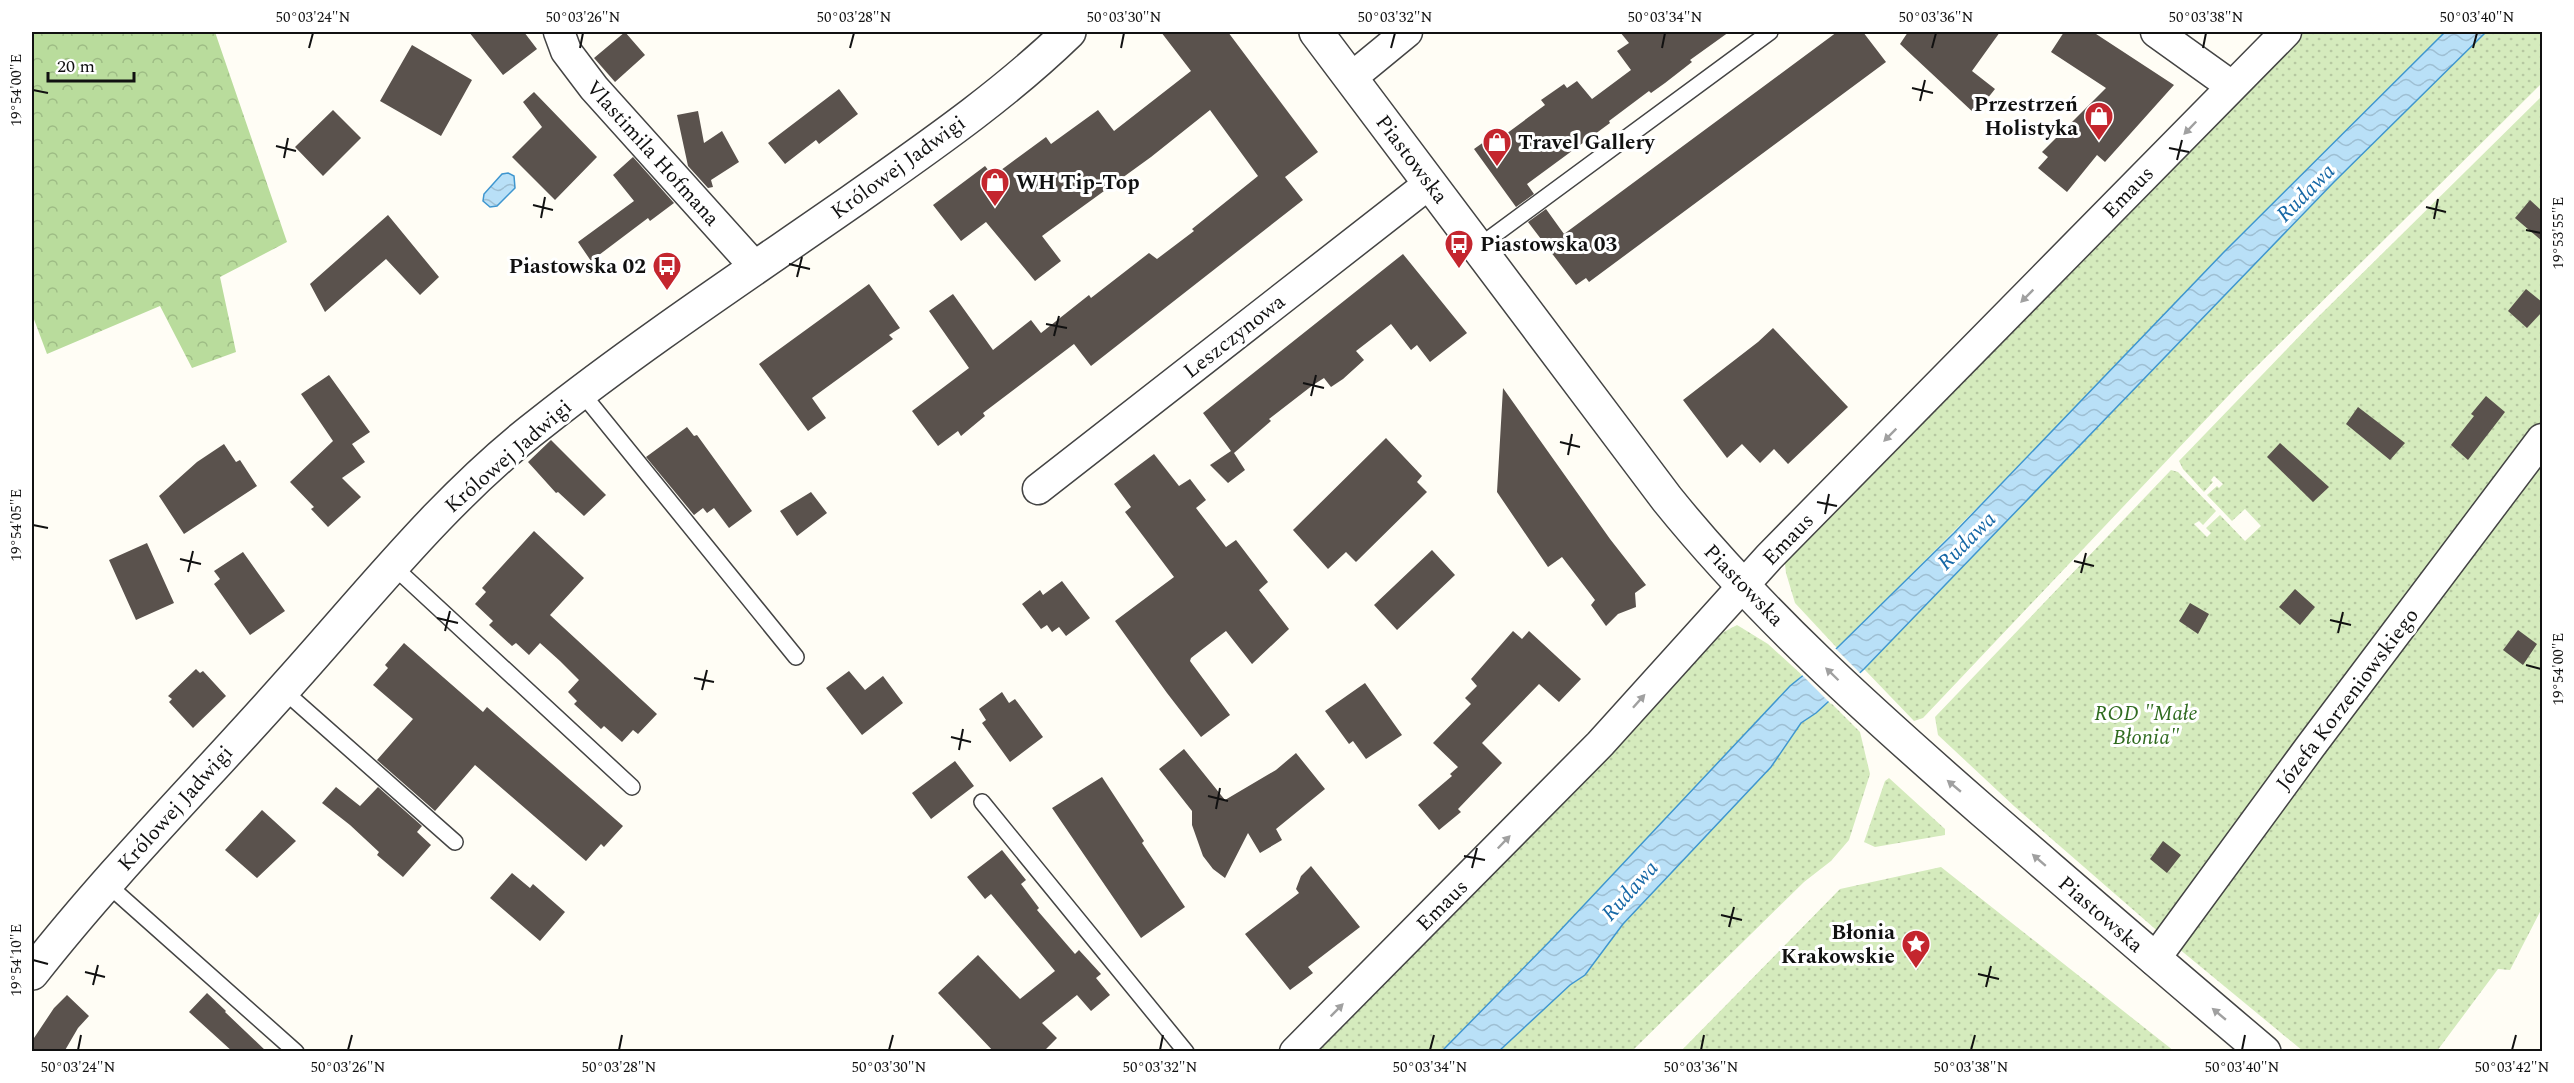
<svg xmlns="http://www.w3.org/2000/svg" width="2574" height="1083" font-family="Spectral,serif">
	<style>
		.grass { fill: url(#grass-dots) }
		.forest { fill: url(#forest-crowns) }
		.water { fill: url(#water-waves); stroke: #3f96cf; stroke-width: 1.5 }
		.pier { fill: #fffdf5 }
		.building { fill: #5a524d }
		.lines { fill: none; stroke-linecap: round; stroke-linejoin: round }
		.service-casing { stroke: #444; stroke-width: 18 }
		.minor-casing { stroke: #444; stroke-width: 33 }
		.tertiary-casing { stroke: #444; stroke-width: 36 }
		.service { stroke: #fff; stroke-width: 15 }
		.minor { stroke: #fff; stroke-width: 30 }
		.tertiary { stroke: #fff; stroke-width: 33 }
		.oneway { fill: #a0a0a0 }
		.ticks { fill: none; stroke: #111; stroke-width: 2 }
		.labels { text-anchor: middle; stroke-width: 6; stroke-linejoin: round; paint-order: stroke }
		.poi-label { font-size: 21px; font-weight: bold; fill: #111; stroke: #fff; text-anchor: end }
		.street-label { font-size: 21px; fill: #111; stroke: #fff }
		.park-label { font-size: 21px; font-style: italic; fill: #2f6b1f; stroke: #fff }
		.water-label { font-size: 22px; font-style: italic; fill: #1768a6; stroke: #fff }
		.neatline { fill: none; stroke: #111; stroke-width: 2 }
		.ticks-label { font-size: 15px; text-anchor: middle; fill: #111 }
	</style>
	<defs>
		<pattern id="grass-dots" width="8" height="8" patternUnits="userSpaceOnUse" patternTransform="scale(1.5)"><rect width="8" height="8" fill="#d5ebbd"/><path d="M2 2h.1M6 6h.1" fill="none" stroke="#b6c8a1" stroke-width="1.8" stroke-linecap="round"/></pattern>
		<pattern id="forest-crowns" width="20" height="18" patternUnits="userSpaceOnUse" patternTransform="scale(1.5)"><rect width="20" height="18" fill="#b9dc9c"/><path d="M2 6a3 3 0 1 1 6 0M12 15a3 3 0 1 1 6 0" fill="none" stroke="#9ebc85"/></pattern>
		<pattern id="water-waves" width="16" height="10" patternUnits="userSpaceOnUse" patternTransform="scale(1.5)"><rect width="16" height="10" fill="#b9e0f7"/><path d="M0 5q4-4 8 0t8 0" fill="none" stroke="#9ebfd3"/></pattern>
	</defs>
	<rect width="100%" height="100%" fill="#fffdf5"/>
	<!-- grass -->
	<path class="grass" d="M2302,32H2445C2240,234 2043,445 1837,648L1795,603L1786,573L1784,555Z
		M2486,32H2542V83L2247,376L1923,718L1914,721L1864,669L2334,182Z
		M2542,96V422L2161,934L2014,806L1938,735L1935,717L2171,470L2178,472L2216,511L2203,525L2199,521L2194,524L2207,537L2211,533L2206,528L2220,515L2245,541L2261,526L2245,509L2232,521L2207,495L2217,486L2219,488L2223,484L2214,476L2211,480L2213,482L2204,492L2183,469L2179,461L2317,318Z
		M2542,455V908L2510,970L2498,969L2437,1051H2303L2178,948Z
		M1737,625L1768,644L1802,675L1553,938L1441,1051L1309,1052L1718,635Z
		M1829,701L1860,732L1870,774L1849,840L1831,861L1804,882L1632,1051L1499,1052L1570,985L1585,975L1623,924L1771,767L1801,723Z
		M1889,778L1945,829V835L1875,847L1864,842L1885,781Z
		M1941,867L2174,1051H1681L1840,889Z"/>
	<!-- forest -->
	<path class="forest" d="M32,32H215L287,242L220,277L236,352L192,368L160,306L47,354L32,314Z"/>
	<!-- water -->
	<path class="water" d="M2445,32H2486L2334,182L1864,669L1816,713L1801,723L1771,767L1623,924L1585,975L1570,985L1499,1051L1441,1052L1553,938L1790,686L1837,648L1954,533L2223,253Z
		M508,173L514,176L515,188L497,206L490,207L483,201L484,194L502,174Z"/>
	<!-- pier -->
	<path class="pier" d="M1834,647L1862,675L1831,704L1800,673Z"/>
	<!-- building -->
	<path class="building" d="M469,32H524L537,49L503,75Z
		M625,32L645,55L615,82L594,58Z
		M1161,32H1228L1318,152L1285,177L1303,200L1091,366L1074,344L983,413L985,416L961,436L958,431L938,446L912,411L969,368L929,311L953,294L993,350L1031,320L1041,333L1089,295L1091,298L1149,253L1157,259L1194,231L1192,229L1258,176L1210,110L1151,157L1042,236L1061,261L1035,281L986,222L961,241L933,205L985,166L993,176L1046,137L1051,144L1098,110L1114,131L1191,71Z
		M1620,32H1729L1690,60L1692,62L1665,83L1651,93L1649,91L1609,121L1610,123L1527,184L1534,194L1516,207L1474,149L1502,129L1506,134L1545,105L1541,100L1564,84L1567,88L1577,81L1592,99L1631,70L1617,51L1629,43Z
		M1837,32H1863L1886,62L1589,282L1586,278L1576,285L1528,222L1546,209L1564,234Z
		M1908,32H2000L1972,71L1995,89L1975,114L1900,44Z
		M2064,32H2093L2174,85L2105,162L2097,155L2067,192L2038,168L2048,157L2042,152L2106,88L2051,52Z
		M412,45L472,80L441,136L380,101Z
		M839,89L858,114L819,144L816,140L785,164L768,143Z
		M534,92L597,157L555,200L512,157L542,127L523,102Z
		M333,110L361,138L323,176L295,147Z
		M698,111L704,143L722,131L739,162L711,180L713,187L708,188L688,166L677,115Z
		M633,157L674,203L650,221L648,218L591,261L578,242L634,201L613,175Z
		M2530,200L2542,211V241L2515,218Z
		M388,215L439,277L420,295L386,259L325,312L310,284Z
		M1403,254L1467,333L1430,362L1417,345L1411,350L1391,324L1356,351L1364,360L1343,379L1331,387L1324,378L1313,385L1269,419L1271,421L1234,453L1245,470L1228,483L1210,465L1231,451L1203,413Z
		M869,284L900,328L889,335L893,339L812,398L826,418L808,431L759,364Z
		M2526,289L2542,302V312L2527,328L2508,311Z
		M1773,328L1848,407L1788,464L1774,449L1760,463L1742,444L1727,458L1683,400L1758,342Z
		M329,375L370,432L352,444L365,462L342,478L361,497L328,527L311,509L314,507L290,482L333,441L301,394Z
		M1503,388L1610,539L1646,585L1635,593L1636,607L1618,614L1606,626L1591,605L1595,600L1562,557L1548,567L1497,492Z
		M2486,396L2505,412L2468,460L2451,445L2474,416L2471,414Z
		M2358,407L2405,443L2390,460L2346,424Z
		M687,427L694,436L697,435L752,511L729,528L714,508L707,513L703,508L694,515L646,457Z
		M1386,438L1422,476L1417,482L1427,492L1356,562L1346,552L1328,569L1293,530Z
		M551,440L606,495L584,516L558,492L556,493L528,462Z
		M2280,443L2329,487L2313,502L2267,457Z
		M224,444L236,462L240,460L257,486L184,534L159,496L197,462Z
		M1154,454L1179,486L1190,479L1206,500L1196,508L1226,547L1236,540L1268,582L1259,590L1289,629L1252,664L1226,631L1191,658L1190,661L1230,715L1201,737L1167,693L1115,621L1174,577L1125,512L1131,507L1114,484Z
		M811,492L827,513L797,536L780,511Z
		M534,531L584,578L550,615L657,714L638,734L633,730L622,742L604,726L601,729L574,704L577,701L568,692L579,680L560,661L540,643L529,655L516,643L512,646L489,625L493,621L475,604L486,592L482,588Z
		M147,543L174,603L136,620L109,560Z
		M1432,550L1455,575L1397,630L1374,605Z
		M243,552L285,611L250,635L214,584L220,579L214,571Z
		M1062,581L1090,618L1066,636L1059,627L1052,632L1047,625L1041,629L1022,604L1040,590L1043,595Z
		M2295,589L2315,607L2300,625L2279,607Z
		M2190,603L2209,614L2198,634L2179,621Z
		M2518,630L2537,644L2523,665L2503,650Z
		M1513,631L1522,639L1529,631L1581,679L1559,702L1539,684L1482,743L1502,763L1458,809L1461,812L1439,830L1418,805L1452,776L1450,774L1458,767L1433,743L1471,704L1465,698L1477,686L1471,679Z
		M404,643L483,712L487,707L623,826L604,847L601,844L586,861L475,765L435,811L377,760L413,719L373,685L388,668L385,665Z
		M196,669L200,673L203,671L226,696L193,728L169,702L172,699L168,696Z
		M849,671L865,690L883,676L903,703L862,735L826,688Z
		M1365,683L1402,735L1366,759L1353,741L1349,744L1325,711Z
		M1002,692L1009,703L1015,699L1043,737L1010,762L982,723L986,720L979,709Z
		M1184,749L1225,800L1276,770L1296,753L1325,789L1276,829L1282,840L1260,853L1248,833L1225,878L1213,869L1203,856L1192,825V811L1159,769Z
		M955,761L974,786L931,819L912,793Z
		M1102,777L1144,841L1142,843L1185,907L1141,938L1052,808Z
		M336,787L360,806L378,787L422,826L417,832L431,845L403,877L377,855L379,852L350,825L322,803Z
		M262,810L296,841L257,878L225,850Z
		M2163,841L2181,855L2167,873L2150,859Z
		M1002,850L1026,880L1021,884L1039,908L1037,910L1075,954L1079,950L1101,974L1096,978L1110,995L1091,1011L1077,995L1042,1023L1057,1038L1043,1052H994L938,993L978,955L1020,999L1055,971L991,894L985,899L967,877Z
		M1311,866L1360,927L1308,967L1313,973L1290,990L1245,934L1299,893L1296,889L1301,876Z
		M512,873L530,888L533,884L565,912L540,941L490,898Z
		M207,993L226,1011L225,1012L267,1052H233L189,1012Z
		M67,995L89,1016L78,1028L64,1052H32V1041L54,1008Z"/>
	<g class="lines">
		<!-- service casing -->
		<g class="service-casing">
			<path id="service" d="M1478,247L1770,32
				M581,392L796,657
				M393,566L632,787
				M283,690L455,842
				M982,802L1186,1052
				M107,884L296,1052"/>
		</g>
		<!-- minor casing -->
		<g class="minor-casing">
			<path id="minor" d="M559,32L566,51L594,88L756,268
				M2156,32L2230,85
				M1351,78L1407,32
				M1038,489L1430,183
				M2154,960L2310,747L2542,439
				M1295,1052L1600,744L1769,557L2286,32"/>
		</g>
		<!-- tertiary casing -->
		<g class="tertiary-casing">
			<path id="tertiary" d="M1316,32L1667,499C1760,614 1871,713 1982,810C2076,891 2169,972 2264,1052
				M32,973C112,871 204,779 290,682C370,593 446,496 541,423C641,344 747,274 852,201C927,148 1003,96 1069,32"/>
		</g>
		<!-- service -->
		<use href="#service" class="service"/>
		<!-- minor -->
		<use href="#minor" class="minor"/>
		<!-- tertiary -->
		<use href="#tertiary" class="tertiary"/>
	</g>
	<!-- one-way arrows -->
	<defs><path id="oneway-solid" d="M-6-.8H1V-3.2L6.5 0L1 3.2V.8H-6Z" transform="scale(1.5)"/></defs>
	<g class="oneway">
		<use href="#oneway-solid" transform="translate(2190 128) rotate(134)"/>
		<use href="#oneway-solid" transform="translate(2027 296) rotate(135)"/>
		<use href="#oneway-solid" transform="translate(1890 435) rotate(135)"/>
		<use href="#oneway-solid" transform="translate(1832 674) rotate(-136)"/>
		<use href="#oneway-solid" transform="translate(1639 701) rotate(-48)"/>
		<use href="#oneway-solid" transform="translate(1954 786) rotate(-140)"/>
		<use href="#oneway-solid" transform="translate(1504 842) rotate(-46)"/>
		<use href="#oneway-solid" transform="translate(2039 860) rotate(-139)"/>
		<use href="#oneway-solid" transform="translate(1337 1010) rotate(-45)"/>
		<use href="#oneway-solid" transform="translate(2219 1014) rotate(-140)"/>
	</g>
	<!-- ticks -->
	<path class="ticks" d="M309,48L313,33M580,48L583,33M850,48L854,33M1121,48L1124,33M1391,48L1395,33M1662,48L1665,33M1932,48L1936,33M2203,48L2206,33M2473,48L2477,33M1912,88L1933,93M33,90L48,93M1920,101L1925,80M276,146L296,151M2169,148L2189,152M284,158L288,138M2177,160L2182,140M533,205L553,210M2426,207L2446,212M541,218L545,197M2434,219L2438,199M2526,230L2541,233M789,264L810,269M797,277L802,257M1046,324L1067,328M1054,336L1059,316M1303,383L1324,388M1311,396L1316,375M1560,442L1580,447M1568,455L1572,434M1817,502L1837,506M1825,514L1829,494M33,525L48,528M180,559L201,564M2074,561L2094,566M188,572L193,551M2081,573L2086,553M437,618L458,623M2330,620L2351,625M445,631L450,611M2338,633L2343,612M2526,665L2541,669M694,678L714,682M702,690L707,670M951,737L971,742M959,750L963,729M1208,796L1228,801M1216,809L1220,788M1464,856L1485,860M1472,868L1477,848M1721,915L1742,920M1729,927L1734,907M33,960L48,964M85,972L105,977M1978,974L1999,979M93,985L98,965M1986,987L1991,966M78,1050L81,1035M348,1050L352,1035M619,1050L622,1035M889,1050L893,1035M1160,1050L1163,1035M1430,1050L1434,1035M1701,1050L1704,1035M1971,1050L1975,1035M2242,1050L2245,1035M2512,1050L2516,1035"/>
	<!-- icons -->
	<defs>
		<g id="shop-pin" transform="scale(1.5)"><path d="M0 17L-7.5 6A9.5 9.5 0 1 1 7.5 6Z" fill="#c4262e" stroke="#fff"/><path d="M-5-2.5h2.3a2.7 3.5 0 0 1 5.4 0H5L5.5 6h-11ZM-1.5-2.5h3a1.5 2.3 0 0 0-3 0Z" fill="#fff"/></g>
		<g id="bus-pin" transform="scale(1.5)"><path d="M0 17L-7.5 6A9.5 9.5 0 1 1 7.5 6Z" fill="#c4262e" stroke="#fff"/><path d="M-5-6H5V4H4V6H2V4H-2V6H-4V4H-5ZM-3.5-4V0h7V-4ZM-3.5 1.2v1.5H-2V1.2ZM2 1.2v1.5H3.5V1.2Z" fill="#fff"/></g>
		<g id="sight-pin" transform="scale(1.5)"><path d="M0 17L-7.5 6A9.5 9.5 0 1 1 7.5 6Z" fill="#c4262e" stroke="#fff"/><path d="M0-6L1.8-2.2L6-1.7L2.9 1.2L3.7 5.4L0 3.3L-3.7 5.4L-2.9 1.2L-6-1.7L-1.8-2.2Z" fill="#fff"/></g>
	</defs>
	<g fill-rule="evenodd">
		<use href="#shop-pin" x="2099" y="116"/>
		<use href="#shop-pin" x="1497" y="142"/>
		<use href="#shop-pin" x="995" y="182"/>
		<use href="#bus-pin" x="1459" y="244"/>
		<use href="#bus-pin" x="667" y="266"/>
		<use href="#sight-pin" x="1916" y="944"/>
	</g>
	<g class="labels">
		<!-- poi labels -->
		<g class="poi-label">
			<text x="2078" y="111">Przestrzeń<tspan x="2078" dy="24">Holistyka</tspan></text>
			<text x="1518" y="149" text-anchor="start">Travel Gallery</text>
			<text x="1016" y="189" text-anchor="start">WH Tip-Top</text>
			<text x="1480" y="251" text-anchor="start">Piastowska 03</text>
			<text x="646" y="273">Piastowska 02</text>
			<text x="1895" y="939">Błonia<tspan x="1895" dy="24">Krakowskie</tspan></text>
		</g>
		<!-- street labels -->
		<g class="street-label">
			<text transform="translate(653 153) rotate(48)" y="7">Vlastimila Hofmana</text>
			<text transform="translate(1412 159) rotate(53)" y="7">Piastowska</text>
			<text transform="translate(898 167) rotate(-36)" y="7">Królowej Jadwigi</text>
			<text transform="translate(2128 192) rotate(-46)" y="7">Emaus</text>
			<text transform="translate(1234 336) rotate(-38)" y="7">Leszczynowa</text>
			<text transform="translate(508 456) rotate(-41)" y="7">Królowej Jadwigi</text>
			<text transform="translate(1788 539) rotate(-46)" y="7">Emaus</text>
			<text transform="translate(1744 585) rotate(46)" y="7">Piastowska</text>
			<text transform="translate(2347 699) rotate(-53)" y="7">Józefa Korzeniowskiego</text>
			<text transform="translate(175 808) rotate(-48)" y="7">Królowej Jadwigi</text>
			<text transform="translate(1442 905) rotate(-45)" y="7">Emaus</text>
			<text transform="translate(2101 914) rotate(41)" y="7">Piastowska</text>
		</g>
		<!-- park labels -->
		<g class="park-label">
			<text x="2146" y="720">ROD "Małe<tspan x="2146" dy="24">Błonia"</tspan></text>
		</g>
		<!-- water labels -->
		<g class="water-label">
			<text transform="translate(2305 192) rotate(-45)" y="8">Rudawa</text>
			<text transform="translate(1966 540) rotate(-45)" y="8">Rudawa</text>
			<text transform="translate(1629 890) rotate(-48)" y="8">Rudawa</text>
		</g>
	</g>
	<!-- border -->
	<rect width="2574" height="1083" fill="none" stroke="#ffffff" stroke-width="66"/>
	<!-- scale -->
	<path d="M48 72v9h86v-9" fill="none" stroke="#111111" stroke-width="3"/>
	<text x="57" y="72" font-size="18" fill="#111111" stroke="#ffffff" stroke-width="4.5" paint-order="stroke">20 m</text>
	<rect x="33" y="33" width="2508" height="1017" class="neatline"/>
	<g class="ticks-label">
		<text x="313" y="22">50°03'24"N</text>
		<text x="583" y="22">50°03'26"N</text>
		<text x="854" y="22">50°03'28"N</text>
		<text x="1124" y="22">50°03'30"N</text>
		<text x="1395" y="22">50°03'32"N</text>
		<text x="1665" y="22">50°03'34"N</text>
		<text x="1936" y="22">50°03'36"N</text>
		<text x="2206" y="22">50°03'38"N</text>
		<text x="2477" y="22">50°03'40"N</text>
		<text transform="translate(16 90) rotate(-90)" y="5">19°54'00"E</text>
		<text transform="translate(2558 233) rotate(-90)" y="5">19°53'55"E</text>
		<text transform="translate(16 525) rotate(-90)" y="5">19°54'05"E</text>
		<text transform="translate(2558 669) rotate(-90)" y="5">19°54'00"E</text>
		<text transform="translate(16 960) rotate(-90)" y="5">19°54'10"E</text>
		<text x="78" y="1072">50°03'24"N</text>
		<text x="348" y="1072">50°03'26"N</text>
		<text x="619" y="1072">50°03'28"N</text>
		<text x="889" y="1072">50°03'30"N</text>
		<text x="1160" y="1072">50°03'32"N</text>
		<text x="1430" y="1072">50°03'34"N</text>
		<text x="1701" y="1072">50°03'36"N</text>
		<text x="1971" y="1072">50°03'38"N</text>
		<text x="2242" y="1072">50°03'40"N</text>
		<text x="2512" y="1072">50°03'42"N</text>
	</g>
</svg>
